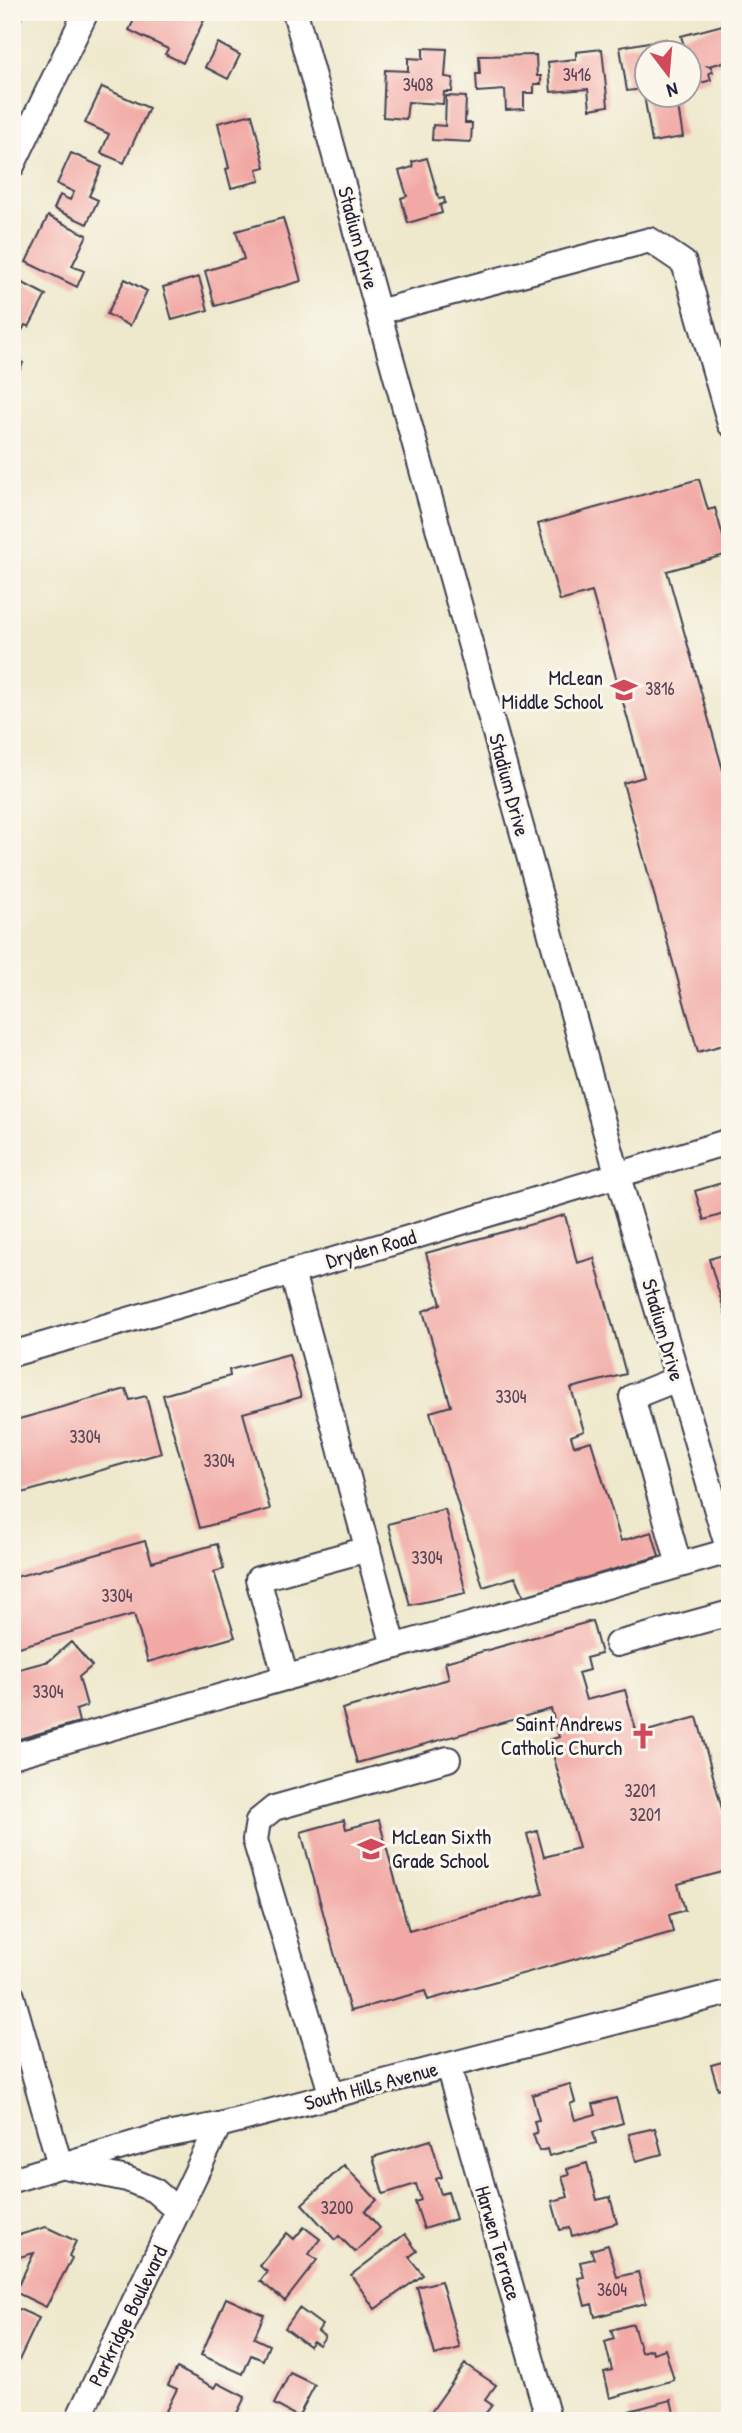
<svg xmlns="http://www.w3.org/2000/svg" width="742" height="2433" font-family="'Patrick Hand',sans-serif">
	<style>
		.building { fill: #f2a9a5 }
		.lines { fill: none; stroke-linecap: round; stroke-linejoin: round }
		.minor-casing { stroke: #414051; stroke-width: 28 }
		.minor { stroke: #fff; stroke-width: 24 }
		.labels { text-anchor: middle; stroke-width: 6; stroke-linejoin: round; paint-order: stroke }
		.number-label { font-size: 18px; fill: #564456 }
		.street-label { font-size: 21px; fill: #22223b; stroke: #fbf7ec }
		.poi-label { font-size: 21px; fill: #22223b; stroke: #fbf7ec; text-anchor: end }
	</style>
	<rect width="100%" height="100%" fill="#fbf7ec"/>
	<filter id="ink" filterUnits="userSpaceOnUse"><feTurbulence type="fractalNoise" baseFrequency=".0143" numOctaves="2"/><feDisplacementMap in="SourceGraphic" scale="14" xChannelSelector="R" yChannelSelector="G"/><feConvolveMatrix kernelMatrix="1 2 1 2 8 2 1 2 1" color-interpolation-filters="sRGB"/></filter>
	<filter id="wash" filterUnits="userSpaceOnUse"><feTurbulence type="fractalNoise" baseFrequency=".00686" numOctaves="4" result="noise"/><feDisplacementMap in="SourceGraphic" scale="28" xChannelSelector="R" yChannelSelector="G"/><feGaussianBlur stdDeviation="1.57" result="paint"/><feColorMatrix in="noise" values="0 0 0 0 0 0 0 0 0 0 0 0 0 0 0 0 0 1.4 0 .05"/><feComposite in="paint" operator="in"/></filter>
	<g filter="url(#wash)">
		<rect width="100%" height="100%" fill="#eee8cc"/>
		<g id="blocks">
			<!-- building -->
			<path class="building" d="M12,12H24L14,34L12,33Z
				M138,12H208L183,63L165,54L168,49L129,30Z
				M730,23V66L726,67L725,62L708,66L711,67L713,72L709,73L711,80L694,85L690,67V52H686L681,36Z
				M666,39L669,52H648V94H676L683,137L652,142L643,89L627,91L620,47Z
				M218,43L240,55L228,79L205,67Z
				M423,48L447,49L445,77L453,78L452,92H444L443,104L408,102L406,119L383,117L385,70L408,71V58L423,59Z
				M602,49L608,106L590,109L588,89L551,92L548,62L576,59V52Z
				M536,55L537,76H541V84H534V93H524V109L506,110L505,90L477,92L476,74H480L479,56Z
				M102,87L149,108L124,163L101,153L109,134L85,123Z
				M446,96L466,97L465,123H472L471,142L432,140L433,125L445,126Z
				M252,114L265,167L257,169L260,181L231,188L226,169L229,168L218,123Z
				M71,153L102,167L89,196L98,200L87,224L54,209L60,195L70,200L74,192L57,184Z
				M427,158L439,199L444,198L445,203L440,205L442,213L408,223L401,198L407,196L399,171L413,167L412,162Z
				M48,216L87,235L72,266L84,271L77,287L26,262Z
				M283,218L301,281L215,306L205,271L244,259L236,231Z
				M199,277L208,310L172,320L163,287Z
				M125,279L147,291L130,326L107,314Z
				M17,280L46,295L29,327L25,325L19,336L12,333V288Z
				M12,357L23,363L12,385Z
				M699,479L708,510L715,508L728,554L667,571L730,795V1043L698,1052L623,783L644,777L592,592L560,601L538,524Z
				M725,1182L727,1191H730V1220L727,1213L704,1220L695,1191Z
				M565,1215L577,1263L594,1258L626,1374L571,1388L584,1431L571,1436L574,1446L591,1441L621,1541L652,1532L659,1556L524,1596L516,1577L483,1587L430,1412L451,1406L423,1311L441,1304L426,1253Z
				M730,1253V1326H729L709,1259Z
				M289,1354L301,1397L243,1413L270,1509L200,1528L163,1395L230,1376L229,1370Z
				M126,1389L130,1400L146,1396L161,1453L12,1496V1421Z
				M445,1509L466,1593L410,1605L388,1524Z
				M145,1541L152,1562L217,1544L224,1569L214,1572L235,1637L148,1662L134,1614L12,1649V1578Z
				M592,1621L601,1654L586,1658L589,1670L578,1673L586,1700L625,1690L637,1734L697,1717L730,1838V1870L678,1884L685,1910L669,1915L673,1932L428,2000L425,1991L350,2011L301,1832L344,1820L346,1829L379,1820L409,1931L543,1894L527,1834L537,1831L544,1857L579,1848L549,1740L559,1737L551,1709L357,1763L342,1709L449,1679L445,1662Z
				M71,1642L92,1666L79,1677L87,1706L76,1710L79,1722L12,1741V1671L49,1661Z
				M730,2060V2085L718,2089L711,2065Z
				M570,2084L575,2102L570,2104L575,2120L596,2114L593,2104L616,2098L623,2123L593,2132L596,2143L549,2156L547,2149L539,2151L533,2134L537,2133L534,2121L539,2120L532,2095Z
				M655,2128L662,2154L636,2161L629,2134Z
				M431,2140L442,2177L436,2179L441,2194L448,2192L456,2219L424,2229L415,2202L421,2200L416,2184L383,2194L373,2157Z
				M587,2163L597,2200L610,2197L617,2223L572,2236L570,2228L560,2230L552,2201L568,2197L562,2176L569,2174L567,2169Z
				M344,2165L377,2200L365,2211L380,2228L355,2252L339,2236L335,2240L302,2204Z
				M46,2227L76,2241L69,2256L72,2258L46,2307L15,2292L34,2253L12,2259V2237Z
				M304,2227L320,2239L309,2254L317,2260L285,2301L260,2281L267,2272L260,2266L287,2233L294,2239Z
				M405,2234L417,2251L409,2257L423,2275L375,2309L351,2275Z
				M608,2245L617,2277L638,2272L646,2303L595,2317L592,2304L585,2306L578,2278L584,2277L580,2262L594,2259L591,2250Z
				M441,2281L460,2348L435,2355L417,2287Z
				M226,2298L264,2315L254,2338L269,2345L263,2360L251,2355L243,2374L201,2355Z
				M12,2306L39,2318L12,2375Z
				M299,2308L322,2325L318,2331L325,2337L319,2345L313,2341L309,2346L285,2328Z
				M633,2324L641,2352L652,2349L653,2353L665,2349L674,2380L610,2398L604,2372L612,2370L605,2342L614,2339L611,2330Z
				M465,2364L496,2385L485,2400L492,2405L481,2419L479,2417L476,2421H438L429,2415Z
				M177,2368L215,2388L218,2383L245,2397L233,2421H161L177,2389L168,2385Z
				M290,2373L315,2385L298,2417L274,2404Z
				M671,2400L676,2421H632L629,2411Z"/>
		</g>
	</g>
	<g filter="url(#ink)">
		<use href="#blocks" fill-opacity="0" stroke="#414051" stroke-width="2"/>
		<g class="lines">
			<!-- minor casing -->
			<g class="minor-casing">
				<path id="minor" d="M295,12L617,1173L730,1555
					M12,166L86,12
					M378,312L650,240L684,263L730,424
					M292,1272L394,1646
					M12,1354L419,1235L730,1141
					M677,1379L632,1397L679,1565
					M617,1644L730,1613
					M286,1678L258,1579L368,1549
					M12,1756L729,1551
					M12,1996L60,2165
					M448,2066L549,2421
					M332,2096L255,1840L258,1821L274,1808L448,1759
					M60,2165L127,2179L154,2190L178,2211
					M12,2180L156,2137L219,2125L730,1992
					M77,2421L219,2125"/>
			</g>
			<!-- minor -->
			<use href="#minor" class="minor"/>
		</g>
	</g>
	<!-- icons -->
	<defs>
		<g id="school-bare" transform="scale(2.1)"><path d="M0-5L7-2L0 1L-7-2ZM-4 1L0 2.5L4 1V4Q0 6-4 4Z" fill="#d1495b" stroke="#fbf7ec" stroke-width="2.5" paint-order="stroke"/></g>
		<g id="church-bare" transform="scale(2.1)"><path d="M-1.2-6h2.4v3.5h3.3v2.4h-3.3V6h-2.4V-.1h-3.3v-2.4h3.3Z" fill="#d1495b" stroke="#fbf7ec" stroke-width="2.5" paint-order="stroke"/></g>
	</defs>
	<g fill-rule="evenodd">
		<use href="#school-bare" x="624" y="690"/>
		<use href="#church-bare" x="643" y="1736"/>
		<use href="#school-bare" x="371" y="1849"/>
	</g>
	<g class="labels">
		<!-- number labels -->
		<g class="number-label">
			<text x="577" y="81">3416</text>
			<text x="418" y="91">3408</text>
			<text x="660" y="695">3816</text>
			<text x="511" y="1403">3304</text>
			<text x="85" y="1443">3304</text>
			<text x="219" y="1467">3304</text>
			<text x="427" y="1564">3304</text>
			<text x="117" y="1602">3304</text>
			<text x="48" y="1698">3304</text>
			<text x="640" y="1797">3201</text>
			<text x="645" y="1821">3201</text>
			<text x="337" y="2214">3200</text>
			<text x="612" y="2296">3604</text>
		</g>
		<!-- street labels -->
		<g class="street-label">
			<text transform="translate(358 238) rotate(75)" y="7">Stadium Drive</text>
			<text transform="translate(509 785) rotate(75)" y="7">Stadium Drive</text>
			<text transform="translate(371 1249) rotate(-16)" y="7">Dryden Road</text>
			<text transform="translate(663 1330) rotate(74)" y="7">Stadium Drive</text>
			<text transform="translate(371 2086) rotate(-15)" y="7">South Hills Avenue</text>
			<text transform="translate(498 2243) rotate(74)" y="7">Harwen Terrace</text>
			<text transform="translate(128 2316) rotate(-64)" y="7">Parkridge Boulevard</text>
		</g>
		<!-- poi labels -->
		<g class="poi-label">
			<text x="603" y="685">McLean<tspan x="603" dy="24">Middle School</tspan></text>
			<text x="622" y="1731">Saint Andrews<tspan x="622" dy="24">Catholic Church</tspan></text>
			<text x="392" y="1844" text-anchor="start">McLean Sixth<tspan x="392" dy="24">Grade School</tspan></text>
		</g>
	</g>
	<!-- margin -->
	<rect width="742" height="2433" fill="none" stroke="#fbf7ec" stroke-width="42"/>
	<!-- north arrow -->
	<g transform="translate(668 74) rotate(164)"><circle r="33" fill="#fbf7ec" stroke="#a4a2a5" stroke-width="2"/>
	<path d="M0-5L12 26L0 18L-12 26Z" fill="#d1495b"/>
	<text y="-10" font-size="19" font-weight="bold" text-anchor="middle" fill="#22223b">N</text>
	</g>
</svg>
